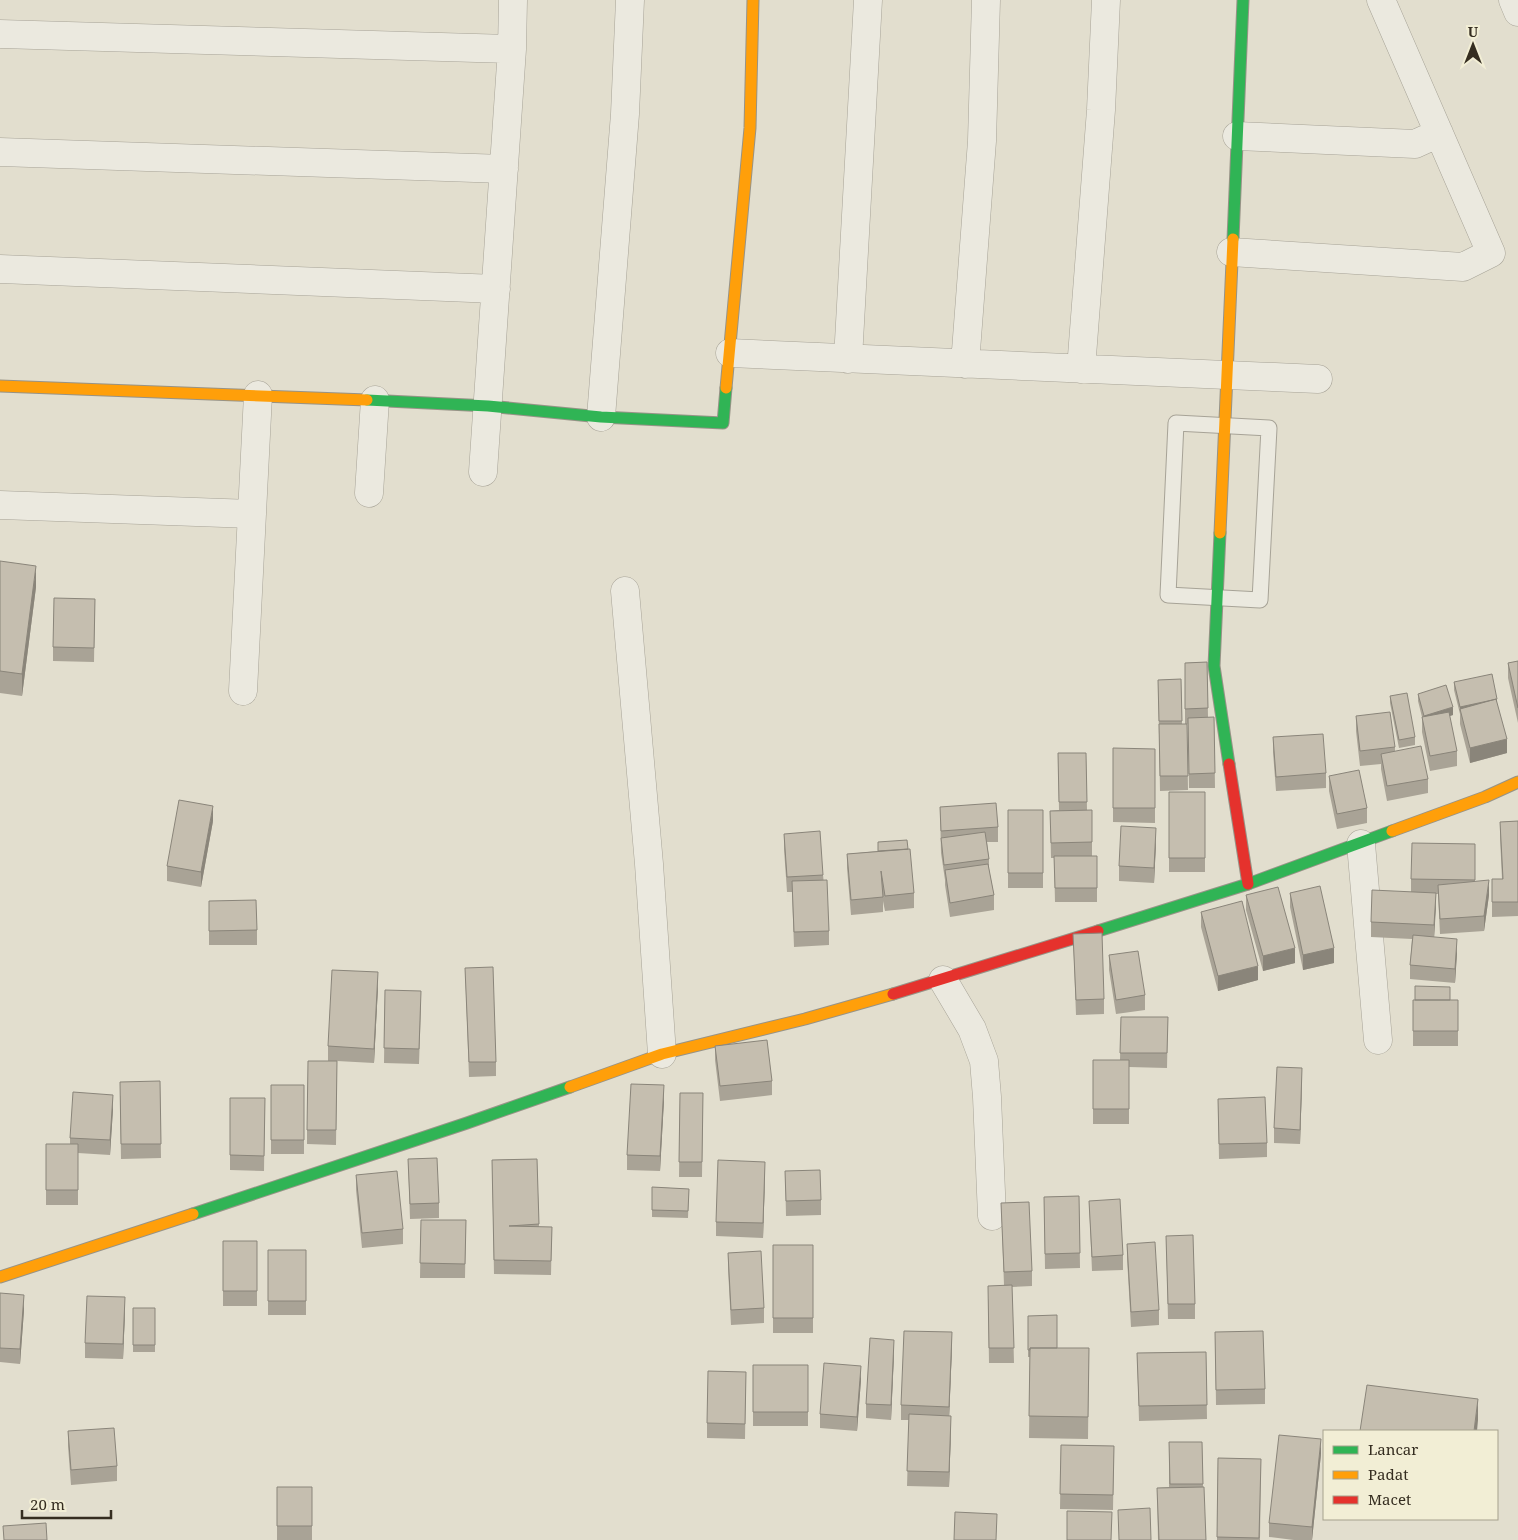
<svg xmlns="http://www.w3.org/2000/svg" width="1518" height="1540" font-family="'Noto Serif',serif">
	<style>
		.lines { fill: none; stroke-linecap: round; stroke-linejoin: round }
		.lane-casing { stroke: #a7a397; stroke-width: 17 }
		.street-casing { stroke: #a7a397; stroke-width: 29 }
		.fast-casing { stroke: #979387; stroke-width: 13 }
		.slow-casing { stroke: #979387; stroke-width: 13 }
		.jam-casing { stroke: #979387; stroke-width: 13 }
		.lane { stroke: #ebe9df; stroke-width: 15 }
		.street { stroke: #ebe9df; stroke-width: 28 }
		.fast { stroke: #30b455; stroke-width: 11 }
		.slow { stroke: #ff9f0a; stroke-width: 11 }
		.jam { stroke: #e5322d; stroke-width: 11 }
		.wall { fill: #a9a396 }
		.shaded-wall { fill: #8a857a }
		.building { fill: #c5beaf; stroke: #8a857a }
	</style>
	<rect width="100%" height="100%" fill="#e2dece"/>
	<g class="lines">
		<!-- lane casing -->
		<g class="lane-casing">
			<path id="lane" d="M1176,423L1269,428L1260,600L1168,595Z"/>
		</g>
		<!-- street casing -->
		<g class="street-casing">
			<path id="street" d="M1513,0L1518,12
				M0,34L512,49
				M1237,136L1415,144L1439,133
				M0,152L504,169
				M1231,252L1463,267L1491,253L1381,0
				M0,269L496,289
				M730,353L1318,379
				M848,359L868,0
				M965,364L982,141L986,0
				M1081,369L1101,110L1106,0
				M601,417L625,114L630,0
				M483,472L512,49L513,0
				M369,493L375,400
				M0,505L252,514
				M625,591L649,864L662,1054
				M243,691L258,395
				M1361,844L1378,1040
				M943,980L972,1029L984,1061L987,1097L992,1216"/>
		</g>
		<!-- fast casing -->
		<g class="fast-casing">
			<path id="fast" d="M1233,239L1243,0
				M367,400L488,406L601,417L723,423L726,388
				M1220,533L1214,666L1229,764
				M1098,931L1248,884L1392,831
				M193,1214L467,1123L570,1087"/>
		</g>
		<!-- slow casing -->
		<g class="slow-casing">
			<path id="slow" d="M0,386L367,400
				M726,388L750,128L753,0
				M1220,533L1233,239
				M1392,831L1485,797L1518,782
				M570,1087L662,1054L805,1019L893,994
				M0,1277L193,1214"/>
		</g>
		<!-- jam casing -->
		<g class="jam-casing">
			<path id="jam" d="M1229,764L1248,884
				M893,994L1098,931"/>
		</g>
		<!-- lane -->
		<use href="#lane" class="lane"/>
		<!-- street -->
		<use href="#street" class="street"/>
		<!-- fast -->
		<use href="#fast" class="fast"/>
		<!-- slow -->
		<use href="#slow" class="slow"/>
		<!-- jam -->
		<use href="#jam" class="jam"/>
	</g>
	<!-- wall -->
	<path class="wall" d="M0,561L36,587L22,696L0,693Z
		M95,599L94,662L53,661V647Z
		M1518,661V723L1508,678V663Z
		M1207,662L1208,717H1214L1215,788H1189L1188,724H1185V663Z
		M1181,679L1182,724H1187L1188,790L1160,791L1158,680Z
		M1454,682L1497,703L1507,753L1470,763L1460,724V714L1454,690Z
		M1418,694L1453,715L1449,716L1457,751V766L1430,771L1422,732V717L1418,701Z
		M1390,696L1415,737V745L1399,748L1390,703Z
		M1356,716L1395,747V752L1428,779V793L1387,801L1381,769V764L1360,766L1356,731Z
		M1273,737L1326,773V788L1276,791L1273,752Z
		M1155,749V823L1113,822V808Z
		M1058,753H1086L1087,810L1092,842V856H1097V902H1055L1054,858H1051L1050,811L1059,810Z
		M1329,776L1367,808V823L1337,829L1329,791Z
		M1169,792H1205V872H1169Z
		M940,807L998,827V842H987L989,859V869L994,895V910L950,917L945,885V880L941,853Z
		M1008,810H1043V888H1008Z
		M213,821L201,887L167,881V866Z
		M1518,821V916L1492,917V879H1502L1500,837V822Z
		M784,834L823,875L829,931V945L794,947L792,892H787L784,849Z
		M878,842L908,849L914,893V908L885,911L883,901V912L851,915L847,868V854L878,851Z
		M1156,843L1154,883L1119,881V866Z
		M1475,844V882L1489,895L1484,931L1440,934L1438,894H1436L1434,937L1457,953L1455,983L1410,979V965L1412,939L1371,937V922L1411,892V879Z
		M1290,893L1334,963L1303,970L1290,907Z
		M1246,895L1295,963L1263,971L1246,910Z
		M209,901L257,930V945H209Z
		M1201,912L1258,980L1218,991L1201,927Z
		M1073,934L1104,999V1014L1076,1015Z
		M1109,955L1145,995V1010L1116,1014L1109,970Z
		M465,968L496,1062V1076L469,1077Z
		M378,987L374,1063L337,1061L336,1145L307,1144V1130L328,1061V1046Z
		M385,990L421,1006L419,1064L384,1063Z
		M1413,1000H1450L1458,1031V1046H1413Z
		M1121,1017H1168L1167,1068L1129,1067V1124H1093V1060H1120Z
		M715,1046L772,1081V1095L720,1101L715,1060Z
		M160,1081L161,1158L121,1159L120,1096Z
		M1302,1083L1300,1144L1274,1143V1128Z
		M271,1085H304V1154H271Z
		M680,1093H703L702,1177H679Z
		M230,1098H265L264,1171L230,1170Z
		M1218,1099L1267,1143V1157L1219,1159Z
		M664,1100L660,1171L627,1170V1155Z
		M113,1109L110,1155L78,1153V1205H46V1144H70V1138Z
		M408,1159L439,1203V1218L410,1219Z
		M537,1159L539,1227H552L551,1275L494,1274L492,1160Z
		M785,1171L821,1200V1215L786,1216Z
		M356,1175L403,1229V1244L362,1248L356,1190Z
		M765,1176L763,1238L716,1236V1222Z
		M652,1187L689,1189L688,1218L652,1217Z
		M1079,1196L1080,1268L1045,1269L1044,1197Z
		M1089,1201L1123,1255V1270L1092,1271Z
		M1001,1203L1032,1271V1286L1012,1287L1014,1363H989L988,1300L1004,1285Z
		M421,1220H466L465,1278H420Z
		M1166,1236L1195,1304V1319H1168Z
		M223,1241H257V1306H223Z
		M1127,1244L1159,1310V1325L1131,1327L1127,1258Z
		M773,1245H813V1333H773Z
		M268,1250H306V1315H268Z
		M728,1253L764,1308V1323L731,1325L728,1268Z
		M0,1293L24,1310L20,1364L0,1362Z
		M133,1308H155V1352H133Z
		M125,1312L123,1359L85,1358V1343Z
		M1028,1316L1057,1348H1089L1088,1439L1029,1438L1030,1357H1028Z
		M1215,1332L1265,1389V1404L1216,1405Z
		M952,1347L949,1416L951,1430L949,1487L907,1486L909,1420H901V1405Z
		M1206,1352L1207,1419L1139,1421L1137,1353Z
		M894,1354L891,1420L866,1418V1404Z
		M753,1365H808V1426H753Z
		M746,1372L745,1439L707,1438V1423Z
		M861,1380L857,1431L820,1428V1414Z
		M68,1431L117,1466V1481L71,1485L68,1446Z
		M1169,1442H1202L1203,1487L1206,1540H1158L1157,1488L1169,1487Z
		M1061,1445L1114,1446L1113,1510L1060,1509Z
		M1321,1454L1312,1540H1294L1269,1537V1523Z
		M1218,1458L1261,1459L1260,1540H1217Z
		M277,1487H312V1540H277Z"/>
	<!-- shaded-wall -->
	<path class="shaded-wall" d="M36,566V587L22,696V674Z
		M1497,699V706L1460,709V707Z
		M1453,707V715L1424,724V716Z
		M1507,739V753L1470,763V748Z
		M213,806V821L201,887V872Z
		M1156,828V843L1154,883V868Z
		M1489,880V895L1484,931V916Z
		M1436,893V907L1434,939V925Z
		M1457,939V953L1455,983V969Z
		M1295,948V963L1263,971V956Z
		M1334,948V963L1303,970V955Z
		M1258,966V980L1218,991V976Z
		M378,972V987L374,1063V1049Z
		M1302,1068V1083L1300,1144V1130Z
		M664,1085V1100L660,1171V1156Z
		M113,1095V1109L110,1155V1140Z
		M765,1162V1176L763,1238V1223Z
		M24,1295V1310L20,1364V1349Z
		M125,1297V1312L123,1359V1344Z
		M952,1332V1347L949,1421V1407Z
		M894,1340V1354L891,1420V1405Z
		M861,1366V1380L857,1431V1417Z
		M1478,1399V1420L1477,1431H1474Z
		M951,1416V1430L949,1487V1472Z
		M1321,1439V1454L1312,1540V1527Z"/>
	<!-- building -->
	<path class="building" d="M0,561L36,566L22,674L0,671Z
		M54,598L95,599L94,648L53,647Z
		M1518,661V708L1508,663Z
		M1207,662L1208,708L1185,709V663Z
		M1492,674L1497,699L1460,707L1454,682Z
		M1181,679L1182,721H1159L1158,680Z
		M1446,685L1453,707L1424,716L1418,694Z
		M1407,693L1415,737L1399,740L1390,696Z
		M1496,699L1507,739L1470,748L1460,709Z
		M1390,712L1395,747L1360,751L1356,716Z
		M1449,712L1457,751L1430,756L1422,717Z
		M1214,717L1215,773L1189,774L1188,718Z
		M1159,724H1187L1188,776H1160Z
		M1323,734L1326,773L1276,777L1273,737Z
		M1421,746L1428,779L1387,786L1381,754Z
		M1113,748L1155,749V808H1113Z
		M1058,753H1086L1087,802H1059Z
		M1359,770L1367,808L1337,814L1329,776Z
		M1169,792H1205V858H1169Z
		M179,800L213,806L201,872L167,866Z
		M996,803L998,827L941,831L940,807Z
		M1008,810H1043V873H1008Z
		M1092,810V842L1051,843L1050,811Z
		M1518,821V902H1492V879H1503L1500,822Z
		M1121,826L1156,828L1154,868L1119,866Z
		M820,831L823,875L787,877L784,834Z
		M985,832L989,859L944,865L941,838Z
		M907,840L908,849L878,851V842Z
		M1412,843L1475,844V880L1411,879Z
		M910,849L914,893L885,896L881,871L883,897L851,900L847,854Z
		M1054,856H1097V888H1055Z
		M988,864L994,895L950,903L945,870Z
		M827,880L829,931L794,932L792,881Z
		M1489,880L1484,916L1440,919L1438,885Z
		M1320,886L1334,948L1303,955L1290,893Z
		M1278,887L1295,948L1263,956L1246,895Z
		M1372,890L1436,893L1434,925L1371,922Z
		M256,900L257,930L209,931V901Z
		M1242,901L1258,966L1218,976L1201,912Z
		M1102,933L1104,999L1076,1000L1073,934Z
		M1413,935L1457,939L1455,969L1410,965Z
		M1138,951L1145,995L1116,1000L1109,955Z
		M493,967L496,1062H469L465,968Z
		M332,970L378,972L374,1049L328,1046Z
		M1415,986L1450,987V1000H1415Z
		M385,990L421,991L419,1049L384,1048Z
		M1413,1000H1458V1031H1413Z
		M1121,1017H1168L1167,1053H1120Z
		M767,1040L772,1081L720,1086L715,1046Z
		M1093,1060H1129V1109H1093Z
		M308,1061H337L336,1130H307Z
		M1277,1067L1302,1068L1300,1130L1274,1128Z
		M160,1081L161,1144H121L120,1082Z
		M631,1084L664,1085L660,1156L627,1155Z
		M271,1085H304V1140H271Z
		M73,1092L113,1095L110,1140L70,1138Z
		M680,1093H703L702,1162H679Z
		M1265,1097L1267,1143L1219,1144L1218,1099Z
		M230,1098H265L264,1156L230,1155Z
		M46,1144H78V1190H46Z
		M437,1158L439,1203L410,1204L408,1159Z
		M537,1159L539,1224L509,1226L552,1227L551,1261L494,1260L492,1160Z
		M718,1160L765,1162L763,1223L716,1222Z
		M820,1170L821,1200L786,1201L785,1171Z
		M397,1171L403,1229L362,1233L356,1175Z
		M652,1187L689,1189L688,1211L652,1210Z
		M1079,1196L1080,1253L1045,1254L1044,1197Z
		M1120,1199L1123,1255L1092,1257L1089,1201Z
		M1029,1202L1032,1271L1004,1272L1001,1203Z
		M421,1220H466L465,1264L420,1263Z
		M1193,1235L1195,1304H1168L1166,1236Z
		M223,1241H257V1291H223Z
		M1155,1242L1159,1310L1131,1312L1127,1244Z
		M773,1245H813V1318H773Z
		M268,1250H306V1301H268Z
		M761,1251L764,1308L731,1310L728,1253Z
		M1012,1285L1014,1348H989L988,1286Z
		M0,1293L24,1295L20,1349L0,1348Z
		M87,1296L125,1297L123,1344L85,1343Z
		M133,1308H155V1345H133Z
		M1057,1315V1348H1030V1350H1028V1316Z
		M904,1331L952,1332L949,1407L901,1405Z
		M1263,1331L1265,1389L1216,1390L1215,1332Z
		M870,1338L894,1340L891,1405L866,1404Z
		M1030,1348H1089L1088,1417L1029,1416Z
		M1206,1352L1207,1405L1139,1406L1137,1353Z
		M824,1363L861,1366L857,1417L820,1414Z
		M753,1365H808V1412H753Z
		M708,1371L746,1372L745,1424L707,1423Z
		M1367,1385L1478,1399L1474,1431H1360Z
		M909,1414L951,1416L949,1472L907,1471Z
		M114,1428L117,1466L71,1470L68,1431Z
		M1279,1435L1321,1439L1312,1527L1269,1523Z
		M1169,1442H1202L1203,1484H1170Z
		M1061,1445L1114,1446L1113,1495L1060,1494Z
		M1218,1458L1261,1459L1259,1538L1217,1537Z
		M277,1487H312V1526H277Z
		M1204,1487L1206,1540H1159L1157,1488Z
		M1150,1508L1151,1540H1119L1118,1510Z
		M1067,1511L1112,1512L1111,1540H1067Z
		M955,1512L997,1514L996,1540H954Z
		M46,1523L47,1540H4L3,1526Z"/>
	<!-- legend -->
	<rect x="1323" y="1430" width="175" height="90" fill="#f2eed5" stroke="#a6a18d"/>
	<rect x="1333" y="1446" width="25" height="8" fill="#30b455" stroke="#a6a18d"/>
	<text x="1368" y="1455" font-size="15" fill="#352d20">Lancar</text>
	<rect x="1333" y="1471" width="25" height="8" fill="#ff9f0a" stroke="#a6a18d"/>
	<text x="1368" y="1480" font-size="15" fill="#352d20">Padat</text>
	<rect x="1333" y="1496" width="25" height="8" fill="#e5322d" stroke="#a6a18d"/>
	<text x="1368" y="1505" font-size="15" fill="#352d20">Macet</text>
	<!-- north arrow -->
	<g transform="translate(1473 45)" stroke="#f2eed5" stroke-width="4" paint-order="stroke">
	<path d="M0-4L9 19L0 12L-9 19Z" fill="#352d20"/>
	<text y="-8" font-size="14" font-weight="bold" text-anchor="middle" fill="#352d20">U</text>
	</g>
	<!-- scale -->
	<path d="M22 1510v8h89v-8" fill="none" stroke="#352d20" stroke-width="2.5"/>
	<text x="30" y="1510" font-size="15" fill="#352d20" stroke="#f2eed5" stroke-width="4" paint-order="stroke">20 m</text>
</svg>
